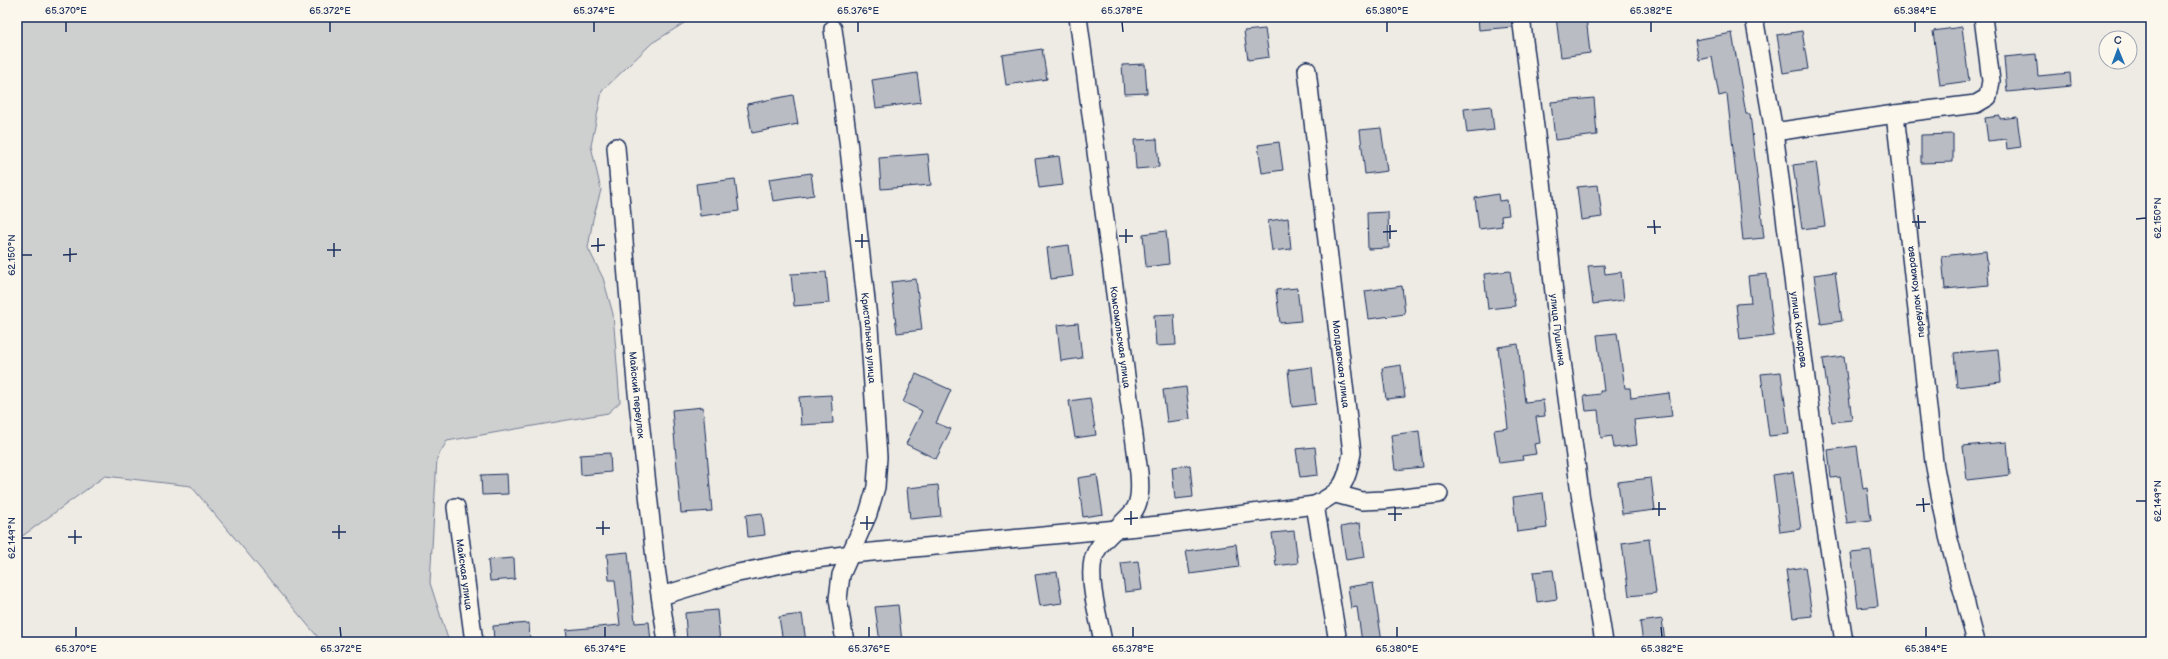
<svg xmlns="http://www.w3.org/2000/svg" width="2168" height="659" font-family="'Balsamiq Sans',sans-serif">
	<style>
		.green { fill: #cecfcf; stroke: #747f96 }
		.building { fill: #b9bcc3; stroke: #1b2f5e }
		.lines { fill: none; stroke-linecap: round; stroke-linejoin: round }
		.street-casing { stroke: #1b2f5e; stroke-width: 20 }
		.street { stroke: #fbf7ec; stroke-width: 17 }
		.ticks { fill: none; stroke: #1b2f5e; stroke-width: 1.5 }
		.labels { text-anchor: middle; stroke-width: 4; stroke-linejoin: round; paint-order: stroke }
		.street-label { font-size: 10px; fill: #1b2f5e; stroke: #fbf7ec }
		.neatline { fill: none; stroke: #1b2f5e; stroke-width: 1.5 }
		.ticks-label { font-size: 10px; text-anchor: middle; fill: #1b2f5e }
	</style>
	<rect width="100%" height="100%" fill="#eeebe4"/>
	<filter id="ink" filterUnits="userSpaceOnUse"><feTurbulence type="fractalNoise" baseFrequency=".025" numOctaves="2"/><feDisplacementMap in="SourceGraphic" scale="8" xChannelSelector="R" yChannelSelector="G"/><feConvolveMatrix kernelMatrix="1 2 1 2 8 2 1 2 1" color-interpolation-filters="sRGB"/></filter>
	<g filter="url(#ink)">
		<!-- green -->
		<path class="green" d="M17,17H694L652,43L602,91L591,146L601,190L593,219L588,248L603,278L613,314L620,402L608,413L447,441L437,458L430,583L449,642H322L191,486L105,476L17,540Z"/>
		<!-- building -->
		<path class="building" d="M1478,17H1511L1512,27L1479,30Z
			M1556,17H1586L1590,53L1561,57Z
			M1962,27L1969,81L1940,85L1933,31Z
			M1265,29L1269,57L1248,60L1244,31Z
			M1802,31L1808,69L1783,73L1777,35Z
			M1732,33L1746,114H1750L1764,238L1743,240L1727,94L1719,96L1712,57L1699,60L1695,40Z
			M1042,49L1047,79L1006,85L1002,55Z
			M2036,54L2038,76L2070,73L2071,86L2007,92L2004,57Z
			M1145,64L1147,93L1124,94L1122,65Z
			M917,73L921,102L876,108L872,80Z
			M793,95L798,124L752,133L747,104Z
			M1594,98L1597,135L1555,140L1551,102Z
			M1491,106L1494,130L1467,133L1464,109Z
			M2000,116V119L2017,117L2021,147L2007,149L2006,139L1988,141L1985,118Z
			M1381,128L1387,171L1365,174L1360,130Z
			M1953,134V162L1921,163V135Z
			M1157,139L1159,167L1136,169L1134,140Z
			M1279,142L1283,170L1262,173L1258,145Z
			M928,154L931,185L881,189L879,158Z
			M1059,156L1063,185L1039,188L1035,159Z
			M1816,162L1825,226L1802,229L1793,165Z
			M811,173L814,195L773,201L769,179Z
			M735,179L739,211L700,216L696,184Z
			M1598,185L1602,217L1581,220L1577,187Z
			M1498,194L1499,201L1507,200L1509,215L1501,216L1502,226L1479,229L1475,198Z
			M1388,212L1389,248L1368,249L1367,213Z
			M1288,218L1291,249L1272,251L1268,221Z
			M1166,231L1169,264L1146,267L1143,234Z
			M1069,245L1073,276L1051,279L1047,248Z
			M1986,251L1989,285L1945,289L1942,256Z
			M1604,265L1605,274L1621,272L1624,300L1593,304L1588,266Z
			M1510,271L1515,306L1488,309L1484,274Z
			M826,272L829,303L794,306L791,274Z
			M1835,272L1842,321L1821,324L1814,275Z
			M1767,274L1774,336L1740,340L1736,304L1751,303L1748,276Z
			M916,279L922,330L897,333L891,282Z
			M1402,286L1405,314L1369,319L1365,291Z
			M1297,288L1301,321L1280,323L1276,290Z
			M1174,314L1176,345L1156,346L1154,315Z
			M1078,323L1082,358L1061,361L1057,325Z
			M1617,333L1625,388H1630L1631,398L1669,393L1672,416L1634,420L1637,445L1614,448L1612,436L1601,438L1598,410L1586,411L1584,396L1600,394V391H1604L1597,335Z
			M1518,344L1525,402L1543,400L1545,416L1536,417L1540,443L1534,444L1536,454L1522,456L1523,460L1499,463L1494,430L1508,428L1498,347Z
			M1998,349L2001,382L1957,387L1954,353Z
			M1844,356L1852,420L1832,422L1823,359Z
			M1401,365L1405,397L1386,399L1382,368Z
			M1312,367L1316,404L1292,407L1288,370Z
			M1781,372L1789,434L1769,436L1761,374Z
			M916,374L951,390L936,423L951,429L936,459L906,444L922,411L903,402Z
			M1186,387L1190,419L1167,422L1163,390Z
			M831,395L833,423L801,425L799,397Z
			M1090,398L1096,435L1075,438L1069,401Z
			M703,407L712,511L681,513L672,410Z
			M1419,431L1423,467L1395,470L1391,435Z
			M2007,442L2010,475L1967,480L1963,446Z
			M1857,446L1863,489L1867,488L1871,520L1847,523L1840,477L1831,478L1828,450Z
			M1315,447L1318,475L1300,477L1296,449Z
			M610,453L611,472L581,475L580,455Z
			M1190,465L1193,497L1175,499L1172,467Z
			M1793,472L1801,529L1780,532L1773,475Z
			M507,474L508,494L482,495L481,475Z
			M1097,475L1103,514L1083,517L1078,478Z
			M1651,478L1655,510L1622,514L1618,482Z
			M938,485L941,516L910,519L907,488Z
			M1543,493L1547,528L1517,532L1513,497Z
			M762,513L765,535L748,537L746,515Z
			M1360,523L1365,557L1346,560L1341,527Z
			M1294,531L1298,563L1276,566L1272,533Z
			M1649,539L1656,593L1629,596L1622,543Z
			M1236,544L1239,567L1190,574L1186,551Z
			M1871,551L1878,606L1858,608L1851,553Z
			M628,552L635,623L649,622L651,642H568L566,630L620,625L615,580H609L607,554Z
			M514,558L515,579L490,581L488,560Z
			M1138,561L1142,590L1125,592L1121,563Z
			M1805,567L1812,616L1793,618L1786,570Z
			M1553,570L1557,599L1537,602L1533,572Z
			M1057,572L1062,603L1040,606L1035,575Z
			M1373,583L1382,642H1362L1357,607L1351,608L1348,587Z
			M898,605L902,642H880L875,607Z
			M717,610L720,642H687L685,613Z
			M802,614L806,642H783L779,617Z
			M1662,619L1665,642H1643L1640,622Z
			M529,623L530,642H494L493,626Z"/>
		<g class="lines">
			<!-- street casing -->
			<g class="street-casing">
				<g id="street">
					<path id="s1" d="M1078,17L1139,473C1140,484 1141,499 1135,509C1123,526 1098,539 1093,560C1088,583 1099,619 1103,642"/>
					<path id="s2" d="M1521,17L1543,190L1559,339L1581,500L1604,642"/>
					<path id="s3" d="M1754,17L1774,132L1823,510L1844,642"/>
					<path id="s4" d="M833,29L848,140L869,327L878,457L876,487L868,514L841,575L838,599L845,642"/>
					<path id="s5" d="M1307,70L1352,453C1346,484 1343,491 1315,505L1338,642"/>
					<path d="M1774,132L1895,114"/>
					<path id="s6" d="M616,147L636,383L656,568L667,642"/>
					<path d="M1336,494L1362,501L1385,500L1439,494"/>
					<path id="s7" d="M456,507L474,642"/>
					<path d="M661,596L733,574L788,563L851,554L1159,525L1315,505"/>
					<path d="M1976,642L1948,536L1934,462L1895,114L1976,104L1988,97L1991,81L1983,17"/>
				</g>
			</g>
			<!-- street -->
			<use href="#street" class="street"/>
		</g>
	</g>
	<!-- ticks -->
	<path class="ticks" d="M66,22V32M330,22V32M594,22V32M858,22V32M1122,22L1123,32M1387,22V32M1651,22V32M1915,22V32M1918,215L1919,229M2136,219L2146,218M1654,220L1655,234M1912,222H1926M1390,225V239M1647,227H1661M1126,229V243M1383,232L1397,231M862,234V248M1119,236H1133M598,238V252M855,241H869M334,243V257M591,246L605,245M70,248V262M327,250H341M22,255H32M63,255L77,254M1923,498L1924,512M2136,501H2146M1659,502V516M1916,505L1930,504M1395,507V521M1652,509H1666M1131,511V525M1388,514H1402M867,516V530M1124,519L1138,518M603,521V535M860,523H874M339,525V539M596,528H610M75,530V544M332,532H346M68,537H82M22,538H32M76,627V637M340,627L341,637M605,627V637M869,627V637M1133,627V637M1397,627V637M1661,627L1662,637M1926,627V637"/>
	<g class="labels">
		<!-- street labels -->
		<g class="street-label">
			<text transform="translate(1915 292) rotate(-97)" y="4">переулок Комарова</text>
			<text dy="4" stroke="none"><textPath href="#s3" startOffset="316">улица Комарова</textPath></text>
			<text dy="4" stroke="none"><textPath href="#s2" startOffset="315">улица Пушкина</textPath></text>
			<text dy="4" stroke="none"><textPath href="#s1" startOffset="323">Комсомольская улица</textPath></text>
			<text dy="4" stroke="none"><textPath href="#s4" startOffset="311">Кристальная улица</textPath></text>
			<text dy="4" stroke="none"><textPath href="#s5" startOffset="296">Молдавская улица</textPath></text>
			<text dy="4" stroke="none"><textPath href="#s6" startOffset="249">Майский переулок</textPath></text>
			<text dy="4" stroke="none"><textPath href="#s7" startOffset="68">Майская улица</textPath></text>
		</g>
	</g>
	<!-- margin -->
	<rect width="2168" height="659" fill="none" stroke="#fbf7ec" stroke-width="44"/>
	<!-- north arrow -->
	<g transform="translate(2118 50) rotate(359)"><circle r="19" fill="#fbf7ec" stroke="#a1a7b3"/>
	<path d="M0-3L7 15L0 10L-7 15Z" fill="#1f6fb2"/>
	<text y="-6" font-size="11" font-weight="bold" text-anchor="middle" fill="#1b2f5e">С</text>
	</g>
	<rect x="22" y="22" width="2124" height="615" class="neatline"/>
	<g class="ticks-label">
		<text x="66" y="14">65.370°E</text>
		<text x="330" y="14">65.372°E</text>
		<text x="594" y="14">65.374°E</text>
		<text x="858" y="14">65.376°E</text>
		<text x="1122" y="14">65.378°E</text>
		<text x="1387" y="14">65.380°E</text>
		<text x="1651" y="14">65.382°E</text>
		<text x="1915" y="14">65.384°E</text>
		<text transform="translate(2157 218) rotate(-90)" y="4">62.150°N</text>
		<text transform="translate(11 255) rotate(-90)" y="4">62.150°N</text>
		<text transform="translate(2157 501) rotate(-90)" y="4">62.149°N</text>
		<text transform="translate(11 538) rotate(-90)" y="4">62.149°N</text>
		<text x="76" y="652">65.370°E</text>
		<text x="341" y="652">65.372°E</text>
		<text x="605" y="652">65.374°E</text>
		<text x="869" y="652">65.376°E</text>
		<text x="1133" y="652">65.378°E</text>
		<text x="1397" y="652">65.380°E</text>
		<text x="1662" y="652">65.382°E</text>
		<text x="1926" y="652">65.384°E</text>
	</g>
</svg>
